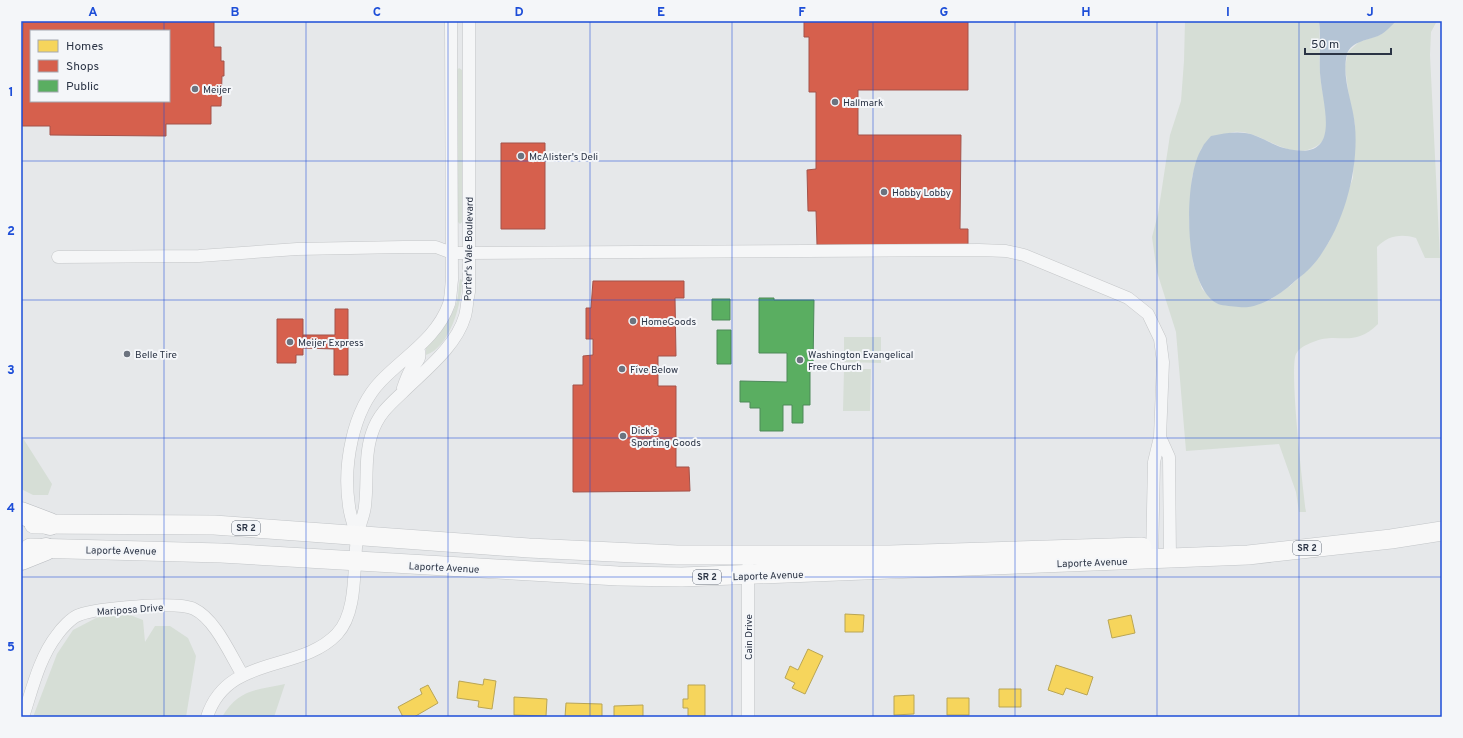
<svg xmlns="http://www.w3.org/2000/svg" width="1463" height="738" font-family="Overpass,sans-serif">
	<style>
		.green { fill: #d6ded6 }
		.water { fill: #b4c4d5 }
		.homes { fill: #f6d55c; stroke: #b9a555 }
		.shops { fill: #d6604d; stroke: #a3534b; fill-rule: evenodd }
		.public { fill: #5aae61; stroke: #4c8959 }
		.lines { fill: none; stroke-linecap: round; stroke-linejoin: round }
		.minor-casing { stroke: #c4c6c8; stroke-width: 13 }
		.primary-casing { stroke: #c2c5c8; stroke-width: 20 }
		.motorway-casing { stroke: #b8bbbf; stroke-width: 23 }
		.minor { stroke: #f5f6f7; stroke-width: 12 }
		.primary { stroke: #f8f8f8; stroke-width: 19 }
		.motorway { stroke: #f8f8f8; stroke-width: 22 }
		.grid { fill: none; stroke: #1d4ed8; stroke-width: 1; stroke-opacity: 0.55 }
		.poi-dot { fill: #6c737f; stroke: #f4f6f9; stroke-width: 1.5 }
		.labels { text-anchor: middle; stroke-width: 4; stroke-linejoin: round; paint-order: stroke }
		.shield { fill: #f4f6f9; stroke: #676e7b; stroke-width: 1 }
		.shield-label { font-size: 9px; font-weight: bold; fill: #2b3445 }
		.poi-label { font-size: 10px; fill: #2b3445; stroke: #f4f6f9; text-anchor: start }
		.street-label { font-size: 10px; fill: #2b3445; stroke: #f4f6f9 }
		.neatline { fill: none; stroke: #1d4ed8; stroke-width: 1.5 }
		.grid-label { font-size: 13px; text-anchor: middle; font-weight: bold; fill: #1d4ed8 }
	</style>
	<rect width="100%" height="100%" fill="#e6e8ea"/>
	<!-- green -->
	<path class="green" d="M1185,21H1319C1320,38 1319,56 1320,73C1321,91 1329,112 1327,130C1326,138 1321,144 1315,147C1287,162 1261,129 1234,132C1225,133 1209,144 1201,149L1192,177L1189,220L1193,263L1202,289L1218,304L1268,301L1290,286L1313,265L1329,242L1353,178L1355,125L1349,97L1345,67L1348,52L1359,42L1380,35L1396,21H1437L1431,32L1430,55L1440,258H1425L1416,238C1401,233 1387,236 1377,247L1378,324C1353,349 1338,331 1313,342C1306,345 1300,347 1296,354C1289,369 1303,488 1306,512H1299L1296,492L1279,444L1186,451L1176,332L1157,272L1152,237L1158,214L1170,135L1181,101L1184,61Z
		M459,68L462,70V222L460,224L458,222L457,70Z
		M460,279L462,280C462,303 450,347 426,355V346C440,331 451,321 457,301C459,294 458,286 460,279Z
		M844,337H881V363L844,362Z
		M844,369H871L870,411H843Z
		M21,435L52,484L48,495H33L21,489Z
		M130,615L143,620L145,642L155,626H170L188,638L196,656L186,717H33L57,654L73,630L98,617Z
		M285,684L274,717H222C238,689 257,690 285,684Z"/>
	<!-- water -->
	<path class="water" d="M1319,21H1396C1391,26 1386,32 1380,35C1370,40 1351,41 1347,54C1341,78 1353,102 1355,126C1359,171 1343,230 1313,265C1308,271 1301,276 1295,281C1283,293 1257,310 1239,307C1233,306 1224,306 1218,304C1206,298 1200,284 1196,272C1186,245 1186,173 1202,148C1204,143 1208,140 1211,136C1226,133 1242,130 1256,136C1266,140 1274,145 1284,148C1345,164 1322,106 1320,73C1319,56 1321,38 1319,21Z"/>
	<!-- homes -->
	<path class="homes" d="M845,614L864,615L863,632H845Z
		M1131,615L1135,633L1112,638L1108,620Z
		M808,649L823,656L805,694L792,688L795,683L785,678L790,666L798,670Z
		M1056,665L1093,677L1087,695L1066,688L1063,695L1048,690Z
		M484,679L496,681L492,709L478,707L479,701L457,698L459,681L483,685Z
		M428,685L438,703L414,717H403L398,707L422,694L420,689Z
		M688,685H705V717H688V708H683V699H688Z
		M999,689H1021V707H999Z
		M914,695V714L894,715V696Z
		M514,697L547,699L546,716L514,715Z
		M947,698H969V715H947Z
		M566,703L602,704V717H565Z
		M643,705V717H614V706Z"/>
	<!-- shops -->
	<path class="shops" d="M23,21H214V47H221V61H224V76H222L221,106H211V124H166V136L50,135V126H22ZM31,31H169V101H31Z
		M804,21H968V90H858V135H961L960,229H968V245H817L816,211H808L807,170L816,169V92H809V37H804Z
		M501,143H545V229H501Z
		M593,281H684V298H675L676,356H658V386H676V467H689L690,491L573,492V385H583V356L593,355V339H586V308H591Z
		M335,309H348V375H334V349L303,348V335H335Z
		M277,319H303V355H296V363H277Z"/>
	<!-- public -->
	<path class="public" d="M759,298H774V300H814L813,367H810V405H803V423H792V405H783V431H760V408H750V402H740V381L787,382V353H759Z
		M712,299H730V320H712Z
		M717,330H731V364H717Z"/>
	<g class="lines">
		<!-- minor casing -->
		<g class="minor-casing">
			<path id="minor" d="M58,257L199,256L297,249L404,247H436L452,253H469L979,250L1006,251L1024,255L1128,298L1148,314L1160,339L1163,362L1160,437L1154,462L1152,559
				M403,388C405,382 408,374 411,369C417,361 422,359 418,348
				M1160,437L1169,457L1170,558
				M357,536C354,526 350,516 349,506C343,466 352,411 381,381C405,356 437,338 449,304C451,296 451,287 452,280L451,21
				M748,567V717
				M23,717C32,690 39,658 57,635C61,629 72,617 79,615C96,608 178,601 194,609C215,619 230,654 242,674
				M207,717C227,654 300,673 337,634C358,612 353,566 357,538C358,527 364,517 365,506C368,482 364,456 372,433C378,415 388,406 402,393C424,371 456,347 465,316C467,309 467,300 469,292V21"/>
		</g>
		<!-- primary casing -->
		<g class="primary-casing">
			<path id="primary" d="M34,524L214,525L529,548L677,555H890L1142,547
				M30,548L221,553L618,576L682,577L1248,555L1391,539L1442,531"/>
		</g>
		<!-- motorway casing -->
		<g class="motorway-casing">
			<path id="motorway" d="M21,513L50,524
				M21,559L46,549"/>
		</g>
		<!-- minor -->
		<use href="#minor" class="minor"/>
		<!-- primary -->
		<use href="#primary" class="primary"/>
		<!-- motorway -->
		<use href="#motorway" class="motorway"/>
	</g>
	<!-- grid -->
	<path class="grid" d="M164,21V31M306,21V717M448,21V717M590,21V717M732,21V717M873,21V717M1015,21V717M1157,21V717M1299,21V717M164,101V717M21,161H1442M21,300H1442M21,438H1442M21,577H1442"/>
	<!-- markers -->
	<g class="poi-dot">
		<circle cx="195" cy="89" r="4"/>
		<circle cx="835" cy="102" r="4"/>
		<circle cx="521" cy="156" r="4"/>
		<circle cx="884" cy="192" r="4"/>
		<circle cx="633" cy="321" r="4"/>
		<circle cx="290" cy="342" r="4"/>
		<circle cx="127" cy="354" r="4"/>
		<circle cx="800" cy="360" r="4"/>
		<circle cx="622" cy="369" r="4"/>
		<circle cx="623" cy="436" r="4"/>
	</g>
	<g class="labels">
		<!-- shield labels -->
		<g class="shield">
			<rect x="232" y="521" width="28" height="14" rx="3"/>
			<rect x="1293" y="541" width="28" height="14" rx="3"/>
			<rect x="693" y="570" width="28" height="14" rx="3"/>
		</g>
		<g class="shield-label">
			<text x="246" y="531">SR 2</text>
			<text x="1307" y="551">SR 2</text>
			<text x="707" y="580">SR 2</text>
		</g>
		<!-- poi labels -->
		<g class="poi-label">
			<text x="203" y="93">Meijer</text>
			<text x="843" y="106">Hallmark</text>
			<text x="529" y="160">McAlister's Deli</text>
			<text x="892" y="196">Hobby Lobby</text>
			<text x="641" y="325">HomeGoods</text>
			<text x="298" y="346">Meijer Express</text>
			<text x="135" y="358">Belle Tire</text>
			<text x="808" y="358">Washington Evangelical<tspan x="808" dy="12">Free Church</tspan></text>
			<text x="630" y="373">Five Below</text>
			<text x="631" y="434">Dick's<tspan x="631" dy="12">Sporting Goods</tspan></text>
		</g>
		<!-- street labels -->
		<g class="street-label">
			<text transform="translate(468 249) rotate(-89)" y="4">Porter's Vale Boulevard</text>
			<text transform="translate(121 550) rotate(1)" y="4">Laporte Avenue</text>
			<text transform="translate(1092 562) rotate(-2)" y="4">Laporte Avenue</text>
			<text transform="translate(444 567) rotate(3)" y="4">Laporte Avenue</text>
			<text transform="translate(768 575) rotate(-2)" y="4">Laporte Avenue</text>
			<text transform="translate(130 609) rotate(-4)" y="4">Mariposa Drive</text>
			<text transform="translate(748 637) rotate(-90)" y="4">Cain Drive</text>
		</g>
	</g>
	<!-- border -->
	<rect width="1463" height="738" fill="none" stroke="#f4f6f9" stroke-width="44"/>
	<!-- legend -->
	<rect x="30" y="30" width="140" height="72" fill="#f4f6f9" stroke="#a4a8b1"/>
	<rect x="38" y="40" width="20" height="12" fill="#f6d55c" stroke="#a4a8b1"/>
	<text x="66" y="50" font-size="12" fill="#2b3445">Homes</text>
	<rect x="38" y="60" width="20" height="12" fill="#d6604d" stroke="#a4a8b1"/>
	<text x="66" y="70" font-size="12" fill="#2b3445">Shops</text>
	<rect x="38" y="80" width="20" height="12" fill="#5aae61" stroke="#a4a8b1"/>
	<text x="66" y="90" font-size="12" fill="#2b3445">Public</text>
	<!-- scale -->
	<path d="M1305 48v6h86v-6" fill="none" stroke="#2b3445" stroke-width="2"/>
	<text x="1311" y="48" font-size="12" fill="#2b3445" stroke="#f4f6f9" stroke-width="3" paint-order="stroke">50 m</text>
	<rect x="22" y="22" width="1419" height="694" class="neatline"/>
	<g class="grid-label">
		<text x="93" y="16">A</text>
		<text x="235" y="16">B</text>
		<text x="377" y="16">C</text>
		<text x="519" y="16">D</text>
		<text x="661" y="16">E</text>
		<text x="802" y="16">F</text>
		<text x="944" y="16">G</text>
		<text x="1086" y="16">H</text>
		<text x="1228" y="16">I</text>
		<text x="1370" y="16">J</text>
		<text x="11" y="96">1</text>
		<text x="11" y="235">2</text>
		<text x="11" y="374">3</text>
		<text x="11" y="512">4</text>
		<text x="11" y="651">5</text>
	</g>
</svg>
